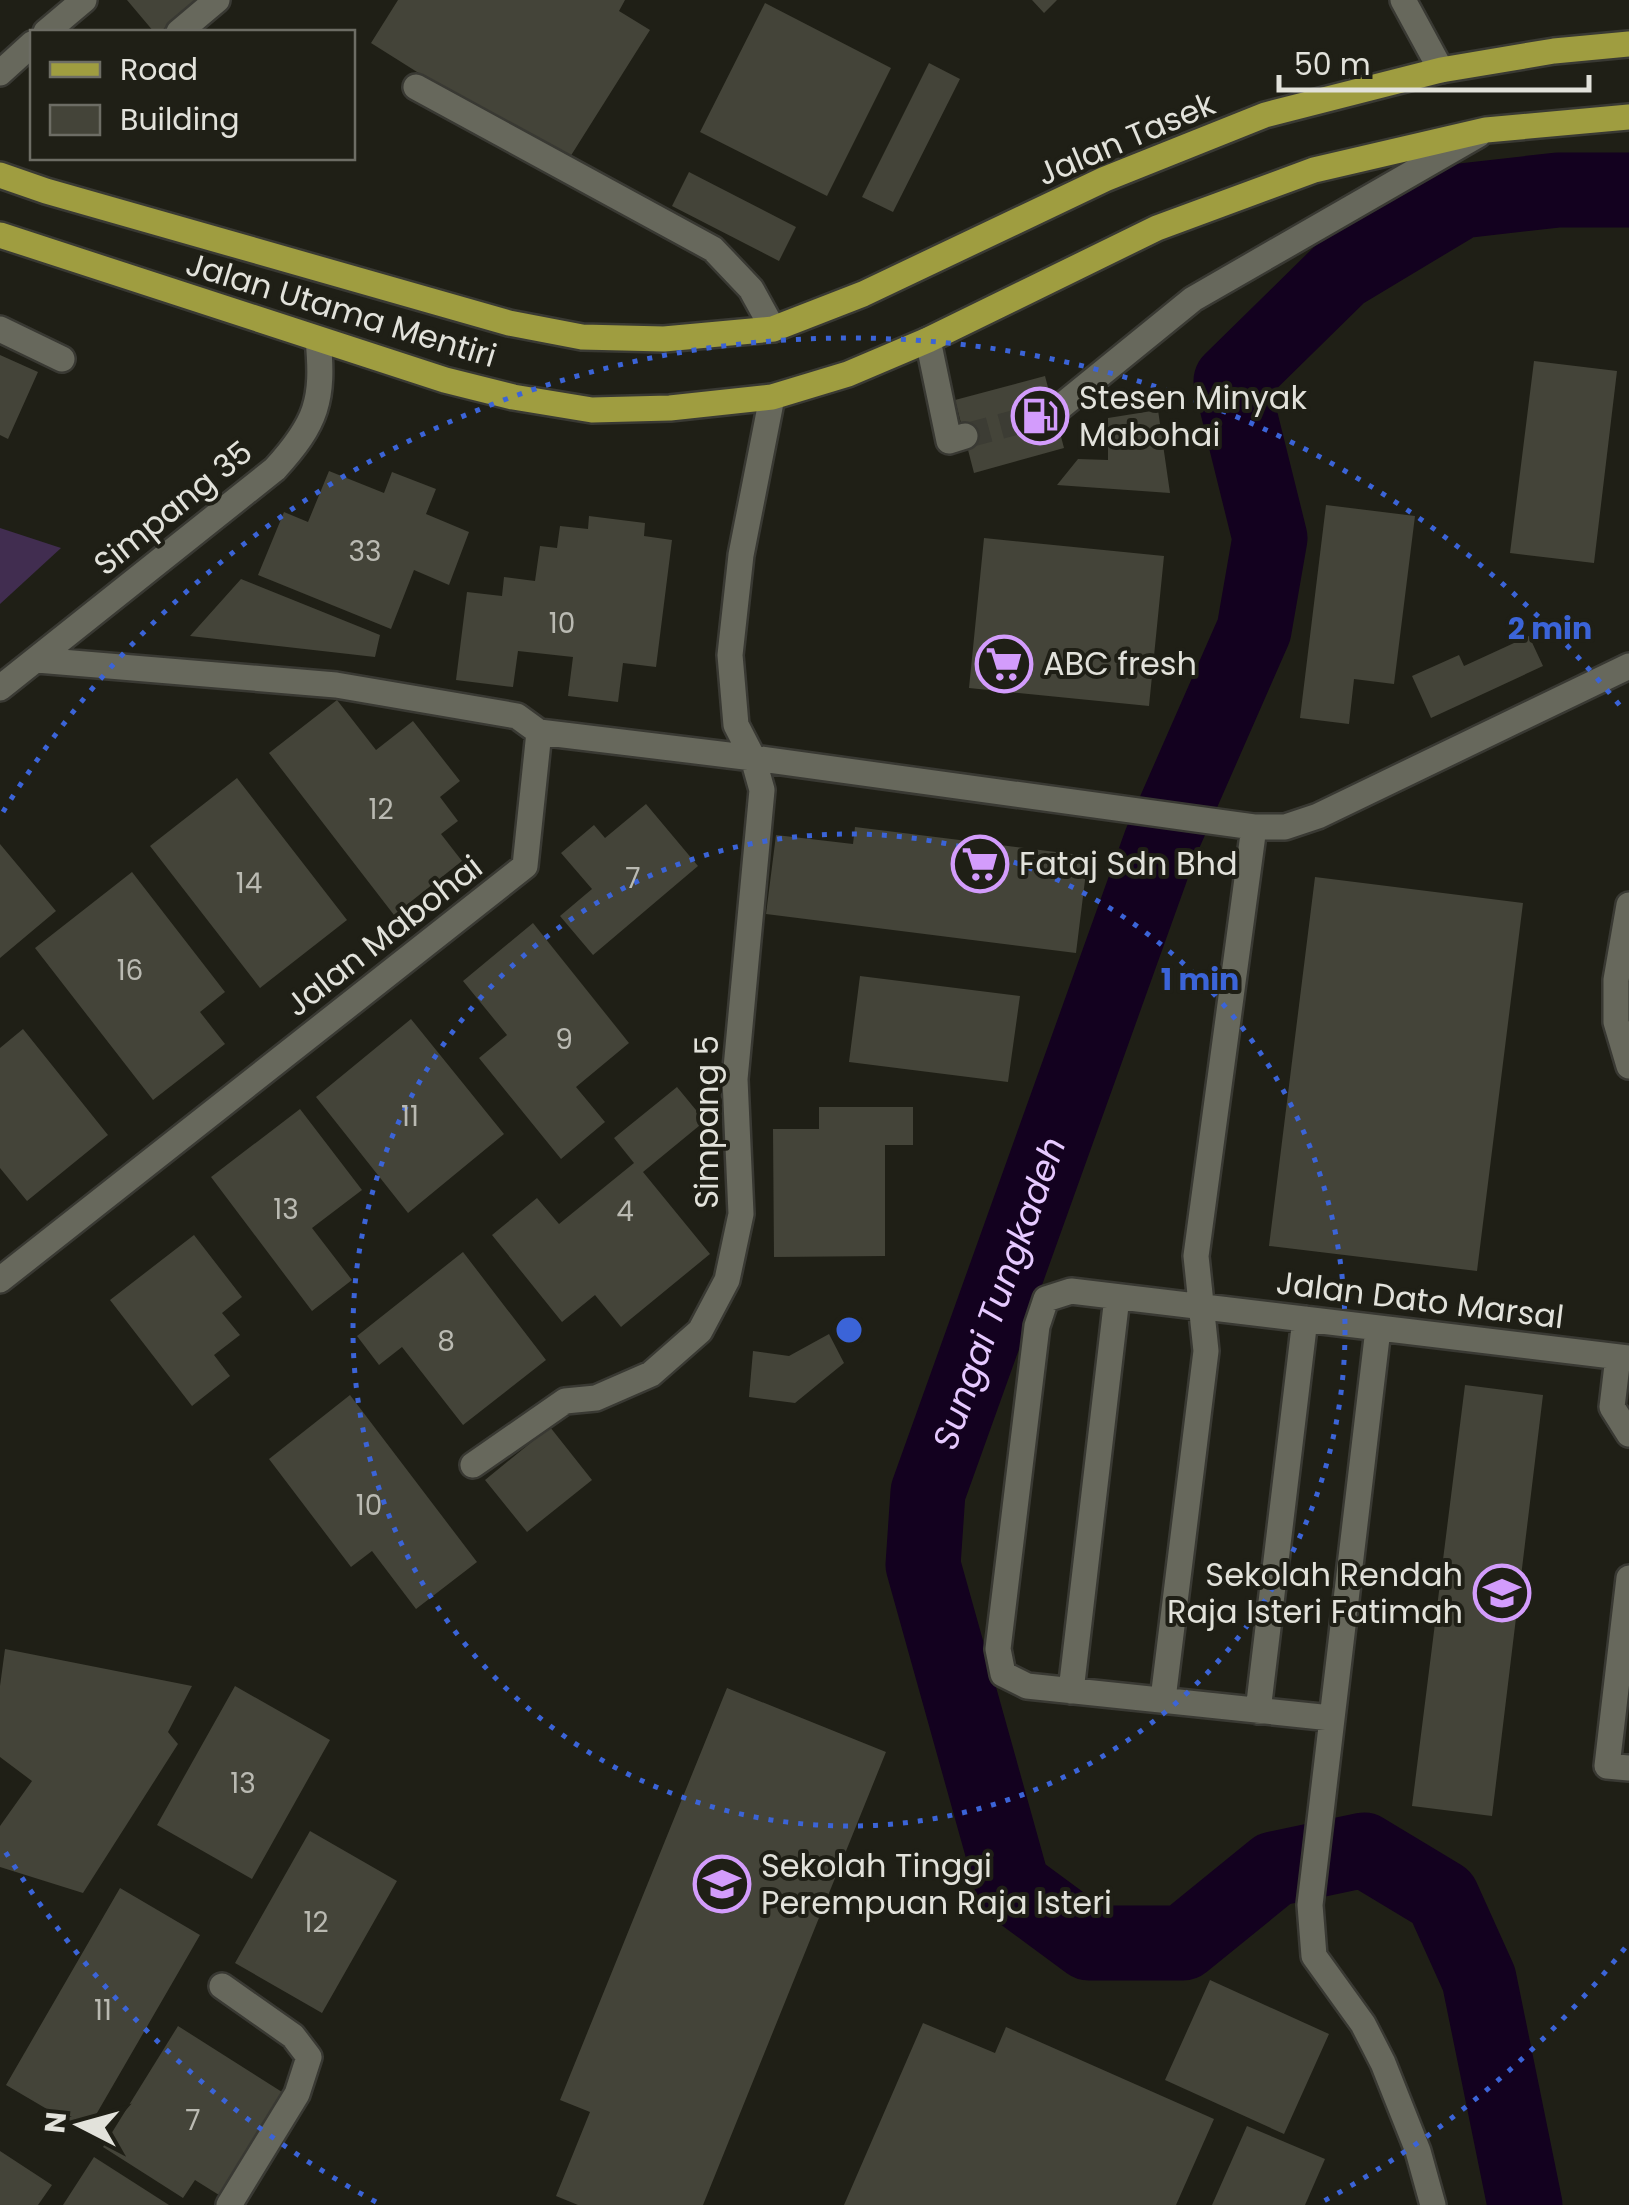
<svg xmlns="http://www.w3.org/2000/svg" width="1629" height="2205" font-family="Poppins,sans-serif">
	<style>
		.green { fill: #412d50 }
		.lines { fill: none; stroke-linecap: round; stroke-linejoin: round }
		.river { stroke: #13011f; stroke-width: 75 }
		.building { fill: #444439 }
		.minor-tunnel { stroke: #3c3c34; stroke-width: 25; stroke-dasharray: 25 12; stroke-linecap: butt }
		.minor-casing { stroke: #393933; stroke-width: 30 }
		.major-casing { stroke: #393933; stroke-width: 30 }
		.minor { stroke: #67685c; stroke-width: 25 }
		.major { stroke: #9f9d40; stroke-width: 25 }
		.ring { fill: none; stroke: #3b64d8; stroke-width: 5; stroke-dasharray: 5 10 }
		.labels { text-anchor: middle; stroke-width: 8; stroke-linejoin: round; paint-order: stroke }
		.number-label { font-size: 28px; fill: #babab2 }
		.street-label { font-size: 32px; fill: #e2e2db; stroke: #1f1f16 }
		.poi-label { font-size: 32px; fill: #e2e2db; stroke: #1f1f16; text-anchor: start }
		.water-label { font-size: 35px; font-style: italic; fill: #e6c9ff; stroke: #1f1f16 }
		.centre { fill: #3b64d8; stroke: #1f1f16; stroke-width: 5 }
		.ring-label { font-size: 30px; text-anchor: middle; font-weight: bold; fill: #3b64d8; stroke: #1f1f16; stroke-width: 8; stroke-linejoin: round; paint-order: stroke }
	</style>
	<rect width="100%" height="100%" fill="#1f1f16"/>
	<!-- green -->
	<path class="green" d="M0,528L61,548L0,604Z"/>
	<g class="lines">
		<!-- river -->
		<path class="river" id="s1" d="M1525,2205L1479,1979L1442,1897L1364,1850L1274,1869L1183,1943H1089L1013,1887L923,1565L928,1492L1161,842L1254,630L1270,538L1231,381L1341,273L1461,201L1558,190H1629"/>
	</g>
	<!-- building -->
	<path class="building" d="M127,0H197L160,32H154Z
		M398,0H625L619,11L650,30L565,165L371,43Z
		M1032,0H1057L1044,13Z
		M765,3L891,68L827,196L700,132Z
		M929,63L960,79L893,212L862,197Z
		M689,172L796,227L779,261L672,206Z
		M0,355L38,372L8,439L0,435Z
		M1534,361L1617,371L1594,563L1510,553Z
		M1045,376L1064,448L974,473L955,400Z
		M1158,410L1170,493L1057,485L1078,459L1108,460V418Z
		M329,471L384,493L392,472L436,489L426,514L469,532L449,585L414,570L391,629L258,575L284,512L308,522Z
		M1326,505L1415,516L1394,684L1354,679L1349,724L1300,718Z
		M589,516L645,523L644,536L672,540L656,667L623,663L618,702L568,696L573,657L518,651L513,687L456,680L467,592L502,596L504,577L535,581L540,546L557,548L560,526L588,529Z
		M984,538L1164,556L1149,706L969,688Z
		M241,579L380,635L375,657L190,636Z
		M1529,636L1543,666L1431,718L1412,676L1459,655L1464,666Z
		M337,700L376,750L413,721L460,781L440,797L458,821L441,834L462,861L394,915L269,753Z
		M237,778L347,920L260,988L150,846Z
		M646,804L698,866L593,955L560,916L592,889L561,853L594,825L605,838Z
		M855,827L1088,856L1076,953L766,914L776,835L853,844Z
		M0,844L56,911L0,958Z
		M132,872L225,992L200,1012L225,1044L153,1100L35,948Z
		M1315,877L1523,903L1477,1271L1269,1246Z
		M533,923L629,1043L576,1087L605,1122L561,1159L479,1058L507,1035L463,981Z
		M860,976L1020,996L1008,1082L849,1062Z
		M411,1019L504,1134L408,1213L316,1097Z
		M23,1029L108,1135L27,1201L0,1168V1048Z
		M677,1087L705,1121L643,1172L710,1254L621,1327L595,1295L562,1322L492,1235L537,1198L559,1224L634,1163L614,1138Z
		M819,1107H913V1145H885V1256L774,1257L773,1129H819Z
		M300,1109L362,1190L312,1228L352,1280L312,1311L211,1177Z
		M194,1235L242,1297L222,1313L240,1335L214,1355L230,1376L192,1406L110,1300Z
		M463,1252L546,1360L463,1425L402,1347L379,1365L357,1336Z
		M829,1334L844,1363L795,1403L749,1397L753,1351L789,1356Z
		M1465,1385L1543,1395L1492,1816L1412,1806Z
		M350,1395L477,1562L416,1609L372,1551L351,1567L269,1459Z
		M550,1427L592,1480L527,1532L485,1480Z
		M5,1649L192,1686L168,1732L178,1744L83,1893L0,1867V1826L32,1781L0,1757V1686Z
		M235,1686L330,1740L252,1879L157,1825Z
		M727,1688L886,1752L703,2205H578L556,2196L590,2112L560,2100Z
		M310,1831L397,1881L322,2013L235,1963Z
		M120,1888L200,1935L86,2132L6,2085Z
		M1210,1980L1329,2034L1284,2134L1165,2080Z
		M923,2023L995,2053L1006,2027L1214,2119L1176,2205H844Z
		M178,2026L282,2092L219,2195L195,2180L183,2198L103,2147Z
		M1247,2126L1325,2159L1305,2205H1212Z
		M0,2151L52,2185L38,2205H0Z
		M94,2157L169,2205H63Z"/>
	<g class="lines">
		<!-- minor-tunnel -->
		<path class="minor-tunnel" d="M965,436L1054,412"/>
		<!-- minor casing -->
		<g class="minor-casing">
			<path id="minor" d="M1403,0L1441,70
				M46,32L84,0
				M179,32L217,0
				M0,73L32,44
				M416,87L713,249L751,289L773,329
				M0,329L62,359
				M928,340L949,441L965,436
				M1054,412L1193,299L1478,135
				M37,660L336,685L517,716L539,732
				M0,688L275,469C317,423 324,400 318,339
				M1629,905L1616,980V1022L1629,1066
				M0,1280L525,866L539,732L753,758L736,725L730,655L741,555L772,397
				M1378,1329L1310,1905L1314,1956L1363,2024L1383,2063L1418,2151L1433,2205
				M1618,1357L1612,1407L1629,1434
				M473,1465L565,1401L596,1398L651,1374L700,1331L727,1280L741,1214L735,1079L762,790L753,758L1254,827H1285L1318,816L1629,666
				M1629,1578L1607,1766L1629,1768
				M1071,1691L1117,1297
				M1163,1699L1206,1351L1196,1256L1254,827
				M1258,1711L1305,1319
				M1331,1718L1027,1686L1003,1674L998,1649L1037,1326L1046,1299L1071,1291L1629,1358
				M222,1986L293,2036L309,2057L297,2094L229,2205"/>
		</g>
		<!-- major casing -->
		<g class="major-casing">
			<path id="major" d="M0,175L46,191L509,323L582,337L664,339L773,329L863,294L1105,179L1265,115L1441,70L1554,51L1629,44
				M0,235L445,380L513,397L592,410L670,408L772,397L848,374L928,340L1157,228L1314,170L1486,130L1629,117"/>
		</g>
		<!-- minor -->
		<use href="#minor" class="minor"/>
		<!-- major -->
		<use href="#major" class="major"/>
	</g>
	<!-- distance rings -->
	<g class="ring">
		<circle cx="849" cy="1330" r="496"/>
		<path d="M1625 1948A992 992 0 0 1 1322 2202M376 2202A992 992 0 0 1 3 1848M3 812A992 992 0 0 1 1625 712"/>
	</g>
	<!-- icons -->
	<defs>
		<g id="fuel-ring" transform="scale(2.875)"><circle r="9.5" fill="#1f1f16" stroke="#d39cfc" stroke-width="1.5"/><path d="M-5.5-6h7V0h2V4h1.3V-2.5L3-4.5l.8-.8L6-3V5H2.5V1h-1V6h-7ZM-4.2-4.7v3.2H.2V-4.7Z" fill="#d39cfc"/></g>
		<g id="supermarket-ring" transform="scale(2.875)"><circle r="9.5" fill="#1f1f16" stroke="#d39cfc" stroke-width="1.5"/><path d="M-6-5.5h2.5l.6 2H6L4.5 2H-2.5L-4.4-4H-6ZM-1.5 3.2a1.3 1.3 0 1 0 .1 0ZM3 3.2a1.3 1.3 0 1 0 .1 0Z" fill="#d39cfc"/></g>
		<g id="school-ring" transform="scale(2.875)"><circle r="9.5" fill="#1f1f16" stroke="#d39cfc" stroke-width="1.5"/><path d="M0-5L7-2L0 1L-7-2ZM-4 1L0 2.5L4 1V4Q0 6-4 4Z" fill="#d39cfc"/></g>
	</defs>
	<g fill-rule="evenodd">
		<use href="#fuel-ring" x="1040" y="416"/>
		<use href="#supermarket-ring" x="1004" y="664"/>
		<use href="#supermarket-ring" x="980" y="864"/>
		<use href="#school-ring" x="1502" y="1593"/>
		<use href="#school-ring" x="722" y="1884"/>
	</g>
	<g class="labels">
		<!-- number labels -->
		<g class="number-label">
			<text x="365" y="561">33</text>
			<text x="562" y="633">10</text>
			<text x="381" y="819">12</text>
			<text x="633" y="888">7</text>
			<text x="249" y="893">14</text>
			<text x="130" y="980">16</text>
			<text x="564" y="1049">9</text>
			<text x="410" y="1126">11</text>
			<text x="286" y="1219">13</text>
			<text x="625" y="1221">4</text>
			<text x="446" y="1351">8</text>
			<text x="369" y="1515">10</text>
			<text x="243" y="1793">13</text>
			<text x="316" y="1932">12</text>
			<text x="103" y="2020">11</text>
			<text x="193" y="2130">7</text>
		</g>
		<!-- street labels -->
		<g class="street-label">
			<text transform="translate(1126 139) rotate(-23)" y="11">Jalan Tasek</text>
			<text transform="translate(341 310) rotate(17)" y="11">Jalan Utama Mentiri</text>
			<text transform="translate(173 508) rotate(-39)" y="11">Simpang 35</text>
			<text transform="translate(384 936) rotate(-38)" y="11">Jalan Mabohai</text>
			<text transform="translate(707 1122) rotate(-90)" y="11">Simpang 5</text>
			<text transform="translate(1420 1300) rotate(7)" y="11">Jalan Dato Marsal</text>
		</g>
		<!-- poi labels -->
		<g class="poi-label">
			<text x="1079" y="409">Stesen Minyak<tspan x="1079" dy="37">Mabohai</tspan></text>
			<text x="1043" y="675">ABC fresh</text>
			<text x="1019" y="875">Fataj Sdn Bhd</text>
			<text x="1463" y="1586" text-anchor="end">Sekolah Rendah<tspan x="1463" dy="37">Raja Isteri Fatimah</tspan></text>
			<text x="761" y="1877">Sekolah Tinggi<tspan x="761" dy="37">Perempuan Raja Isteri</tspan></text>
		</g>
		<!-- water labels -->
		<g class="water-label">
			<text dy="12" stroke="none"><textPath href="#s1" startOffset="1428">Sungai Tungkadeh</textPath></text>
		</g>
	</g>
	<circle cx="849" cy="1330" r="15" class="centre"/>
	<g class="ring-label">
		<text x="1550" y="639">2 min</text>
		<text x="1200" y="990">1 min</text>
	</g>
	<!-- legend -->
	<rect x="30" y="30" width="325" height="130" fill="#1f1f16" stroke="#6d6d65" stroke-width="2.5"/>
	<rect x="50" y="62" width="50" height="15" fill="#9f9d40" stroke="#6d6d65" stroke-width="2.5"/>
	<text x="120" y="80" font-size="30" fill="#e2e2db">Road</text>
	<rect x="50" y="105" width="50" height="30" fill="#444439" stroke="#6d6d65" stroke-width="2.5"/>
	<text x="120" y="130" font-size="30" fill="#e2e2db">Building</text>
	<!-- north arrow -->
	<g transform="translate(80 2125) rotate(276)" stroke="#1f1f16" stroke-width="8" paint-order="stroke">
	<path d="M0-8L18 38L0 25L-18 38Z" fill="#e2e2db"/>
	<text y="-15" font-size="28" font-weight="bold" text-anchor="middle" fill="#e2e2db">N</text>
	</g>
	<!-- scale -->
	<path d="M1279 75v15h310v-15" fill="none" stroke="#e2e2db" stroke-width="5"/>
	<text x="1294" y="75" font-size="30" fill="#e2e2db" stroke="#1f1f16" stroke-width="8" paint-order="stroke">50 m</text>
</svg>
